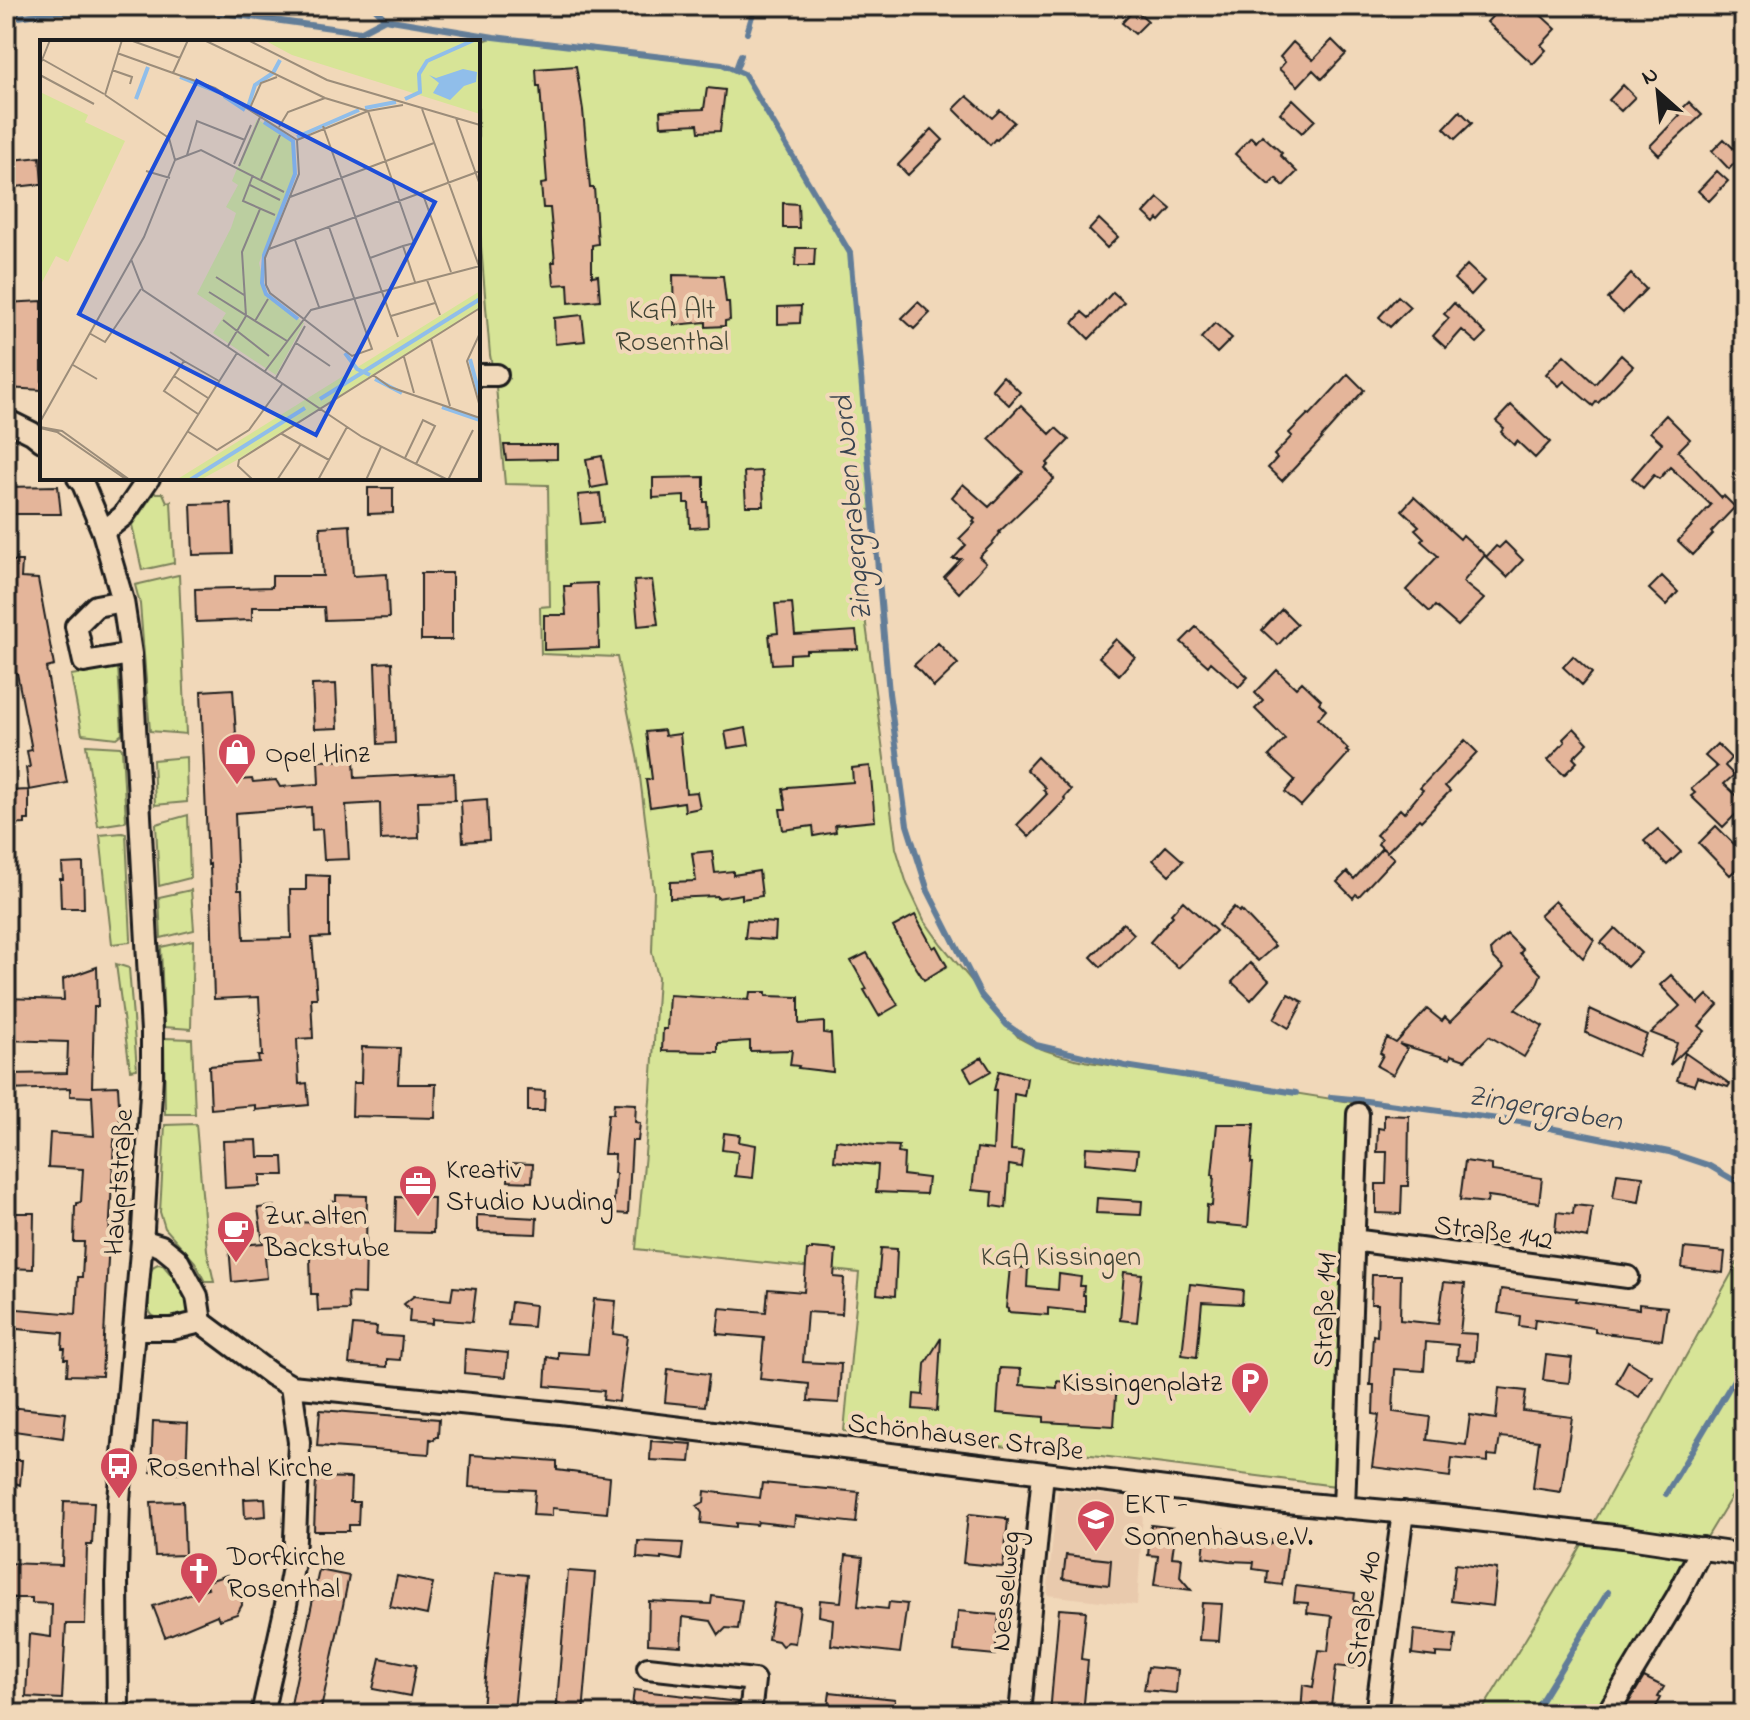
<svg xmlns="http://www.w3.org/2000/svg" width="1750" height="1720" font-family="'Indie Flower',sans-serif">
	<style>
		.built { fill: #e9caad }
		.green { fill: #d7e497; stroke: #7a805a; stroke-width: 2 }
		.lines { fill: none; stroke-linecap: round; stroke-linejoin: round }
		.stream { stroke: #627d98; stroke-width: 6 }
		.building { fill: #e4b59a; stroke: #1c1c1c; stroke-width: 2 }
		.minor-casing { stroke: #1c1c1c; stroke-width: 26 }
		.minor { stroke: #f1d8b9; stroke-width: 20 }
		.labels { text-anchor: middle; stroke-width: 8; stroke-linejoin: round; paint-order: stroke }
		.park-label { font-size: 28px; fill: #414435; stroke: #f1d8b9 }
		.poi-label { font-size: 28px; fill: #1c1c1c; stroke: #f1d8b9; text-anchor: start }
		.street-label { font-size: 28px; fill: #1c1c1c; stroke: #f1d8b9 }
		.water-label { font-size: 30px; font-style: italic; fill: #394450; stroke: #f1d8b9 }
		.inset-river { fill: none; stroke: #90beea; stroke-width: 4 }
		.inset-road { fill: none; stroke: #9c8d7a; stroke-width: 2 }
		.view { fill: #1d4ed8; fill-opacity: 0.15; stroke: #1d4ed8; stroke-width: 4 }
		.inset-edge { fill: none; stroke: #1c1c1c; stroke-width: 4 }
	</style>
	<rect width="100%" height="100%" fill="#f1d8b9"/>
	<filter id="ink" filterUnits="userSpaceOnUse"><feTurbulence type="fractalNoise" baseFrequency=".0125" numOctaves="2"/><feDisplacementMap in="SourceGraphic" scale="16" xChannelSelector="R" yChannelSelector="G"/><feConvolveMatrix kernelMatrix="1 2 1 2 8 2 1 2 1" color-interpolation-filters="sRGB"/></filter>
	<g filter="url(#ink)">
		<!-- built -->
		<path class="built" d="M1058,1490L1144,1499L1137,1605L1047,1595Z"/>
		<!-- green -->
		<path class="green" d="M494,37L722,64L744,74L850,253L873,510H856L865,617L896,848L907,884L924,920L941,944L1019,1038C1061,1063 1114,1065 1162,1072C1225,1082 1288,1092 1351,1102L1336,1486L1101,1456L844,1431L859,1273L636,1249L651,1090L658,977L652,952L654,891L638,761L617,657L541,654L540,607L550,606L548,485L505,484L496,387L490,355L478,210V43Z
			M154,493H163L167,502L171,501L174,563L142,570L132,525Z
			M178,575H179L186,734L150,731L140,604L135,585Z
			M118,667L122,734L117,738L82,734L71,675Z
			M86,745L120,747L122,749L126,820L124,822L98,826Z
			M186,757L187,802L155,805L153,760Z
			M188,815L190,878L159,886L156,824Z
			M122,833L126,834L131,939L130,942L112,944L100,835Z
			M191,890L194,930L161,938L159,897Z
			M193,940L191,1029L164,1027L161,947Z
			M116,964L129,968L137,1069L130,1070Z
			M164,1038L192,1039L195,1114H165Z
			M196,1124L207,1250L214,1282H205L195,1262L165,1228L160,1212L165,1125Z
			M1744,1251V1476L1600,1714H1480L1570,1566Z
			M158,1264L163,1265L190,1297V1315C181,1320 175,1320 165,1319C161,1318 155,1318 152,1315C145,1309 150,1280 151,1271L154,1266Z"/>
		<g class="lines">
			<!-- stream -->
			<path class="stream" d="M172,6L360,32L385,19
				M373,6L385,19L494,37L722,64L744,74L850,253L889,693L907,825L928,891L981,995L1007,1025L1036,1045L1125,1066L1296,1093
				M6,19L50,12L103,11L132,6
				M747,33L755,6
				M736,69L741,55
				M1331,1097L1352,1099L1520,1122L1669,1152L1708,1165L1744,1186
				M1666,1494L1744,1363
				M1533,1714L1608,1592"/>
		</g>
		<!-- building -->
		<path class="building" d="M1502,6H1531L1556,29L1541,45L1546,50L1533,64L1487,22Z
			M1135,9L1148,21L1135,34L1122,23Z
			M1332,40L1346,54L1322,79L1313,70L1298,86L1279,69L1285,62L1280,57L1293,42L1313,60Z
			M576,66L583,110L590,188H594L598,244L592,245V276L598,275L600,300L569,303L568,284L554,285L552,262H555L550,208H543L541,184L547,183L540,86H537L536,69Z
			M1623,85L1635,97L1621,111L1609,100Z
			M707,88L725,90L720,131L699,132L698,124L661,126L660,111L704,109Z
			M967,96L992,118L1000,110L1014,122L997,140L995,139L990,145L954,109Z
			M1293,99L1315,120L1302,133L1280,113Z
			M1689,102L1702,115L1659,155L1650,146L1680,115L1678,113Z
			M1460,111L1472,123L1455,139L1444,128Z
			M932,129L943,140L908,175L898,165Z
			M1262,135L1282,153L1280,155L1297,172L1283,186L1276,178L1269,185L1235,154L1251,137L1256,142Z
			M1724,139L1741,156L1729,169L1712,151Z
			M40,157L42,184L16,187L13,160Z
			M1717,171L1728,181L1709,201L1698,191Z
			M1158,198L1171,209L1160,221L1158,219L1155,223L1144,213Z
			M783,203L798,204L799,228H783Z
			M1099,219L1118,237L1107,248L1089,230Z
			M796,248H815L814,266H795Z
			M1467,265L1484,281L1471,295L1454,279Z
			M1631,274L1646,289L1623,313L1608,299Z
			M673,275L723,276L726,302H729L730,320L725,321V326L706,327V322L674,325Z
			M1113,292L1124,302L1089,339L1073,323L1082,312L1089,318Z
			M1398,296L1410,307L1390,327L1379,317Z
			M42,301V390L6,388V303Z
			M918,302L930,313L914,329L902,318Z
			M1454,303L1486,334L1477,343L1462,330L1446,348L1433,336L1449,318L1444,314Z
			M801,306L800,323L778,324V307Z
			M582,315L585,341L555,344L554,318Z
			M1215,323L1232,338L1217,353L1201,338Z
			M1564,355L1595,384L1621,355L1633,366L1598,403L1596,402L1593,406L1564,381L1559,386L1546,374Z
			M1348,374L1364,390L1321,438L1322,439L1282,481L1268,468L1277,458L1274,455L1292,436L1289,433L1308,414L1310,415Z
			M1003,376L1020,392L1009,405L992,389Z
			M1021,405L1050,434L1056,428L1069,440L1047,463L1049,465L1045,468L1054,479L999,532L1000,533L992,544L979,557L986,563L959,593L944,577L961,559H953L966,545L959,539L975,523L973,521L975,519L952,497L963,484L989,507L1023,472L989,439Z
			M1511,405L1550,442L1535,458L1517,441L1514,445L1501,432L1504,428L1496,421Z
			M1666,415L1690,439L1678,451L1722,498L1724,496L1735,507L1711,532L1713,534L1693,555L1678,541L1711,505L1670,467L1659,479L1654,475L1643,488L1632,478L1662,443L1650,432Z
			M504,445H557V459L506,460Z
			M602,456L607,485L591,488L586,459Z
			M762,471L764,506H746L744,472Z
			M704,477V502H707L708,527L690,528L689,503H684V496L653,498V478Z
			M58,486L61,514H6V487Z
			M368,488H393V513L368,514Z
			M600,493L603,522L581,524L578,495Z
			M1414,497L1460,539L1463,535L1485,555L1463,582L1484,599L1458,626L1435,606L1430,612L1406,590L1438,556L1421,541L1424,538L1415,529L1419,526L1402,510Z
			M231,503L233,554L193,555L191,504Z
			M350,525L353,576L387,574L389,618L325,620L324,607H252V620L196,622L195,589L272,587V576H323L320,527Z
			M1505,542L1523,560L1507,577L1486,557L1496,546L1499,548Z
			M6,561H22L21,578L38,579L54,666L46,668L67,783L29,790V820H25V824L6,825V791L29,790L26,768L30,767L27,751L32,750L17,673L6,675V644L11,643L6,614Z
			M421,573H452V640H421Z
			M1662,576L1678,592L1666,605L1649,589Z
			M652,580L658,624L638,626L634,581Z
			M597,583L599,648L544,650V615H566L564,586H571V584Z
			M792,603L795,635L856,631L858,649L806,650V653L790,654V663L772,664L769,634L778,633L775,604Z
			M1282,609L1297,624L1278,645L1262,630Z
			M1196,627L1248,677L1239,687L1211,662L1208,666L1181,642Z
			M1116,639L1135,657L1119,675L1099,657Z
			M938,643L958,664L934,687L914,665Z
			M1573,656L1592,673L1582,685L1563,667Z
			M392,662L395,743L378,744L375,663Z
			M1277,670L1296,688L1302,682L1321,700L1319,703L1326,710L1318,719L1348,749L1346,751L1349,753L1301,806L1285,792L1295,780L1269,756L1285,739L1255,709L1263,701L1255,693Z
			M336,684L338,728L314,729L312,685Z
			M233,689L239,780L252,779L253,782L276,780L280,787L319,784L318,761L354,760L355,778L454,773L455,800L418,801L419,838L381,840L380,803L346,805L349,859L324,860L322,829L312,830L311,807L235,813L238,890H242L244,939L291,938L290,890H306V875L329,876V937L312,938L317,998H311L313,1038L297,1039L299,1084L307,1083L309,1105L255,1110V1105L211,1109L209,1066L259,1062L258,1056H262L259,997L214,999L210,864L208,865L201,691Z
			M746,728L749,745L728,748L725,732Z
			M1574,728L1588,743L1573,758L1577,762L1564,775L1548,760L1565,742L1563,739Z
			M664,730L665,736L680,734L686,793L697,792L700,808L685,811L684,802L650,807L646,780L652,779L646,732Z
			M1465,740L1477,752L1445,786L1450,791L1421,821L1419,819L1387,852L1378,844L1381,839L1376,835L1400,809L1404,813L1423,790L1420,788Z
			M1717,744L1731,758L1725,766L1734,775L1724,784L1744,802V806L1723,827L1691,796L1695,793L1691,789L1717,767L1705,756Z
			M1037,757L1071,790L1064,798L1065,800L1029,837L1017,825L1047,794L1043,790L1046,788L1026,769Z
			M870,766L875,821L835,825L836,832L814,836L813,826L783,830L780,809H786L783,789L788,788V787L853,782L852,768Z
			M487,799L489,840L463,842L461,801Z
			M1716,826L1744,854V862L1730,875L1699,843Z
			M1658,829L1681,852L1667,865L1644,841Z
			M1166,846L1183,861L1169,875L1153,860Z
			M1382,848L1394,858L1359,896L1356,894L1353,898L1337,882L1347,872L1354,879Z
			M712,851L715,873L733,871V875L759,871L762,896L742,899V894L717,898V896L670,898V882L696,881L692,853Z
			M83,863L84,908H61L60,879H63L62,864Z
			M1183,901L1216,931L1178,968L1150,942L1173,916L1171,914Z
			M1555,901L1594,940L1583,958L1540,915Z
			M1234,907L1239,912L1241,910L1275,946L1258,961L1218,925Z
			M915,915L933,948L936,946L947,966L924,980L907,953L893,927Z
			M747,921L776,923L775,940L745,938Z
			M1123,923L1134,934L1101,967L1091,957Z
			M1615,928L1641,953L1627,967L1601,943Z
			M1507,934L1523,950L1520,953L1541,974L1535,989L1515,1009L1543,1026L1524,1057L1489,1036L1465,1060L1451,1055L1450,1059L1399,1044L1407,1049L1393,1075L1377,1066L1383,1055L1380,1053L1387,1038L1396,1043L1427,1009L1442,1021L1445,1017L1450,1022L1504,968L1492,956L1491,949Z
			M867,953L898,1005L879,1016L864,990L867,989L851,961Z
			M1250,963L1269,980L1251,1000L1232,982Z
			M97,967L98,1007H94L92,1087L118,1086L120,1122H117L114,1142L102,1376L67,1375L68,1359H64L65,1349H62L63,1333L6,1328V1308L76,1314L78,1277H82L84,1242H74L75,1206H77V1203L81,1202L83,1169L48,1167L50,1133L94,1136L92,1095V1097L70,1096V1088L6,1090V1074L67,1073L68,1042L6,1040V998L64,1000L63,979Z
			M1671,975L1698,1004L1707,995L1718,1005L1699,1026L1705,1031L1670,1065L1677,1043L1651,1033L1680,1006L1660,985Z
			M750,992H766V996L799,997V1024L824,1022V1033L831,1034L833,1072L798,1068L799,1066L790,1065L792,1050L750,1051V1041L718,1043V1052L662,1051L663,1029H667L669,995L749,1000Z
			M1288,994L1303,1002L1289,1028L1274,1019Z
			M1590,1009L1647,1035L1638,1056L1586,1033Z
			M362,1047L400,1048L398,1084H436L435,1118L352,1116L353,1083H361Z
			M1685,1053L1730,1084L1728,1087L1697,1077L1694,1085L1677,1080Z
			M982,1057L991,1071L972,1082L964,1068Z
			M999,1071L1027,1078L1024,1096L1014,1094L1011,1150L1023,1151L1021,1167L1009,1165L1006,1208L992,1206L993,1192L972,1190L977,1148L993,1150L996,1090H994Z
			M528,1090L545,1091L544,1111H528Z
			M614,1103L636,1104L635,1122L640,1123L638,1141H632L628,1214L613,1213L616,1173H614L615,1154H604L608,1114H613Z
			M1384,1115L1409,1116L1408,1186H1402L1401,1214L1376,1213V1184H1386L1387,1152H1377L1378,1128L1384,1129Z
			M1217,1124H1254L1251,1163H1253L1248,1227L1206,1223L1207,1205L1212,1206L1214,1175H1212Z
			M724,1133L740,1135L739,1142L756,1145L753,1178L735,1176L738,1152L722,1150Z
			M257,1140L258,1157H283L284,1175H260V1186L225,1188L223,1141Z
			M836,1140L875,1145L899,1146L898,1153L904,1154L903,1175L928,1178L926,1194L876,1192L878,1165L834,1161Z
			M1086,1147L1138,1150L1136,1168L1085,1163Z
			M1465,1161L1492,1165V1171L1542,1178L1539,1203L1488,1196L1487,1203L1460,1200Z
			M509,1163L533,1164L532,1182L508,1181Z
			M1617,1173L1643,1176L1639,1202L1613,1198Z
			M336,1195L367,1196L365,1294L348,1293L349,1310L318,1311L317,1294H311L310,1255L293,1254L265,1257L267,1278L232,1282L229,1246L263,1243L258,1208L274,1206L275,1213H280L281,1222L332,1223V1201L336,1202Z
			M396,1197L434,1198L433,1233L395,1232Z
			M1097,1198L1142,1201L1141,1215L1096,1213Z
			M1574,1205L1592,1207L1588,1238L1555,1232L1557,1212L1573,1214Z
			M12,1213H34L33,1269L6,1268V1235H12Z
			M477,1215L537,1218L536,1234L479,1232V1230H477Z
			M812,1248L836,1250L834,1277L844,1278L842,1314L807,1312L803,1362L841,1364L839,1403L808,1401L809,1384L760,1379L764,1338L717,1334L720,1308L766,1312L768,1289L804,1292L807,1250H812Z
			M881,1248L897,1249L895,1296L877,1294Z
			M1684,1248L1725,1252L1723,1273L1682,1268Z
			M1010,1267L1028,1268L1027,1287L1058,1290L1059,1274L1081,1277L1080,1286H1084L1083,1295H1085V1312L1048,1308V1315L1008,1312V1309L1006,1308Z
			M1124,1272L1142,1274L1137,1322L1120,1320Z
			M1372,1275H1401L1400,1320L1438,1324L1444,1282L1465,1284L1460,1333L1477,1334L1475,1361L1457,1360L1458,1345L1426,1342L1424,1371L1395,1369L1393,1412L1430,1417L1427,1440L1466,1445L1470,1415L1496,1419L1499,1388L1526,1391L1523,1411L1572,1417L1561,1492L1533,1488L1539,1441L1500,1437L1497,1456L1488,1455V1462L1452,1458L1450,1477L1372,1467L1379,1415L1373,1414L1374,1385H1370L1373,1335L1377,1336L1378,1304H1371Z
			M1190,1284L1243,1290L1242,1304L1202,1302L1197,1357L1182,1355Z
			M453,1287L476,1289L472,1322L432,1319V1324L409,1322L410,1310L404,1304L414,1296L451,1300Z
			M1501,1289L1558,1296L1576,1298L1575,1301L1639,1309V1304L1667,1307L1662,1340L1595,1332V1328L1535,1319L1534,1328L1519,1326L1520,1316L1498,1313Z
			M594,1299L616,1301L613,1334L627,1336L619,1402L603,1400L604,1391L545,1386L547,1357L558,1359V1352L588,1354Z
			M511,1302L535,1305L533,1327L508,1325Z
			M353,1325L377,1327L376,1335L402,1337L400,1360L387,1359V1367L349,1364Z
			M941,1338L937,1411L913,1409L914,1394L923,1395L925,1364Z
			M465,1349L508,1353L506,1377L464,1373Z
			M1546,1355L1572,1358L1569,1383L1543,1380Z
			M1628,1361L1652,1376L1639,1397L1616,1383Z
			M1000,1368L1021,1369L1020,1385L1057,1388V1381L1100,1386V1379L1117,1380L1114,1426L1044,1422V1417L997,1413Z
			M668,1369L709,1374L705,1406L665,1402Z
			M9,1407L66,1413L63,1438L7,1430Z
			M320,1410L439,1419L438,1437H435L434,1440L430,1439L429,1454L317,1446Z
			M153,1421L188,1423L186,1474L151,1472Z
			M651,1441L692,1444L690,1462L650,1460Z
			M471,1455L557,1461V1470L610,1477L607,1513L552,1508V1516L533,1515L535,1490L469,1487Z
			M6,1460H22L20,1485L6,1479Z
			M316,1477L351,1478L350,1502H359L358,1525H349V1531H314Z
			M762,1483L859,1492L856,1523L795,1516L794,1526L758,1522L757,1525L736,1523V1527L701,1523L702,1513L697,1506L704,1502L705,1491L760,1498Z
			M265,1498L266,1516L245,1518L244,1499Z
			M64,1501L94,1502L92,1545H87L85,1624H66L62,1699L26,1697L29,1634L51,1637L52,1604L32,1603V1598H6V1563L62,1565Z
			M183,1501L185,1555L155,1556L151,1502Z
			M970,1514L1006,1518V1520H1008L1003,1567L963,1563L968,1516Z
			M1151,1525L1176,1528L1172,1557L1182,1558L1180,1577L1191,1590L1154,1585L1158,1556L1148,1555Z
			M1223,1529L1226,1534L1235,1536V1539L1271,1544L1272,1539L1288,1542L1282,1585L1267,1583L1268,1571L1253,1569L1254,1562L1229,1561L1203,1557L1206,1532L1217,1533Z
			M638,1541L683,1543L681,1560L661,1557V1560L637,1558Z
			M846,1555L863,1557L858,1606L888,1609L889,1602L907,1604L900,1653L831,1645L833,1619L819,1616L820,1600L841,1602Z
			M1066,1555L1111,1560L1109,1585L1063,1579Z
			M1455,1564L1497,1569L1493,1606L1451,1601Z
			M319,1570L349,1576L340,1620L320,1714H289Z
			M568,1571L595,1573L583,1714H556Z
			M496,1572L527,1575L514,1711L482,1707Z
			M227,1575L229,1580H235L236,1586L241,1589L242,1605L237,1614L219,1620L217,1615L165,1637L153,1606L208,1588L205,1582Z
			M397,1576L433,1583L427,1615L390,1607Z
			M1296,1586L1355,1593L1354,1601L1363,1603L1354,1668L1336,1666L1330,1714H1301L1303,1685L1313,1687L1319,1650L1328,1651L1332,1616L1307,1613L1308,1603L1294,1602Z
			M712,1596L742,1600L738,1629L726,1628L719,1635L711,1621L683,1617L681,1646L648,1644L649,1601L711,1604Z
			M774,1603L800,1607L795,1643L788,1642L782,1646L778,1641L768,1639Z
			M1202,1603L1222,1604L1219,1641L1199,1640Z
			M1059,1609L1086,1611L1081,1659L1088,1660L1083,1714H1050Z
			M958,1611L999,1615L995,1655L954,1651Z
			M1414,1630L1456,1635L1453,1654L1436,1653V1657L1412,1654Z
			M380,1658L416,1665L410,1696L373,1689Z
			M1148,1667L1178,1670L1176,1693L1144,1690Z
			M1644,1677L1664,1687L1658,1697L1661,1698L1652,1714H1622Z
			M634,1690L738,1702L737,1714H631Z
			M830,1692L895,1699L894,1714H827Z"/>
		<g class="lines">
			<!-- minor casing -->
			<g class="minor-casing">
				<path id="minor" d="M478,375H497
					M6,420L32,433L42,441
					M78,478L83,484L103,532L123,601L131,654L152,1032V1076L143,1229L119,1500L117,1576L118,1714
					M103,532L123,516L149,478
					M123,601L96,606L76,626L84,662L131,654
					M142,1240L161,1246L177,1259L197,1296L201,1322L272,1375L291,1386L560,1413L1263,1500L1442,1516L1622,1537L1744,1555
					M1353,1240L1628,1277
					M136,1329H172L201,1322
					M1344,1508L1358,1114
					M648,1668L754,1680L750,1714
					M262,1714L284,1615L294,1562L299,1442L291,1386
					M1020,1714L1043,1473
					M1376,1714L1403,1512
					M1607,1714L1677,1597L1702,1548"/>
			</g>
			<!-- minor -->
			<use href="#minor" class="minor"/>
		</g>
	</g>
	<!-- icons -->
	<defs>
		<g id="shop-pin" transform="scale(2)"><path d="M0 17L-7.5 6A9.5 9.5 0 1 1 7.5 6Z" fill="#d1495b" stroke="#f1d8b9"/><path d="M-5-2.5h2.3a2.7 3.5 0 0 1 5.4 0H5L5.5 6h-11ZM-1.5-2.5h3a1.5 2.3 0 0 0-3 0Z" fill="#fff"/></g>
		<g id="office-pin" transform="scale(2)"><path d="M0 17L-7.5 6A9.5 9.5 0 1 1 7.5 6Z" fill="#d1495b" stroke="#f1d8b9"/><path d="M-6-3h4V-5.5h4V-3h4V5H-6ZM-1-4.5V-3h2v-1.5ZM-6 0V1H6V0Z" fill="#fff"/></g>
		<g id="cafe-pin" transform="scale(2)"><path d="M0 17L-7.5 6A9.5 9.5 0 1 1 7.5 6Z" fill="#d1495b" stroke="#f1d8b9"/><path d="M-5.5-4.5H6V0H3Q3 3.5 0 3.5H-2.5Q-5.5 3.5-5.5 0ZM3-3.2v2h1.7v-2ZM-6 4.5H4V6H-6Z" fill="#fff"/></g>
		<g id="parking-pin" transform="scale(2)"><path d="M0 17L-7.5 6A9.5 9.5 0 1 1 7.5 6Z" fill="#d1495b" stroke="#f1d8b9"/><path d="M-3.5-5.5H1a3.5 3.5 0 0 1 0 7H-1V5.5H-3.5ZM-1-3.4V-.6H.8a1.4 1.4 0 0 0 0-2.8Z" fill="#fff"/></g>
		<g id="bus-pin" transform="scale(2)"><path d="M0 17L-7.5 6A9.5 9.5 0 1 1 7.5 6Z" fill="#d1495b" stroke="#f1d8b9"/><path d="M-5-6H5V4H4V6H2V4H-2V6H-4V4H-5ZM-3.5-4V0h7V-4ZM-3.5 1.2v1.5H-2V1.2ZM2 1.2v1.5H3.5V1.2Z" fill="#fff"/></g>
		<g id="school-pin" transform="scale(2)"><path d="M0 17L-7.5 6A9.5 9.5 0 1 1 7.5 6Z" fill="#d1495b" stroke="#f1d8b9"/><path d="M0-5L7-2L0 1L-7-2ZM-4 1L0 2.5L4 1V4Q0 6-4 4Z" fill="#fff"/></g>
		<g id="church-pin" transform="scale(2)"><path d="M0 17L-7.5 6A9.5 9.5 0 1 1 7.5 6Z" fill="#d1495b" stroke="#f1d8b9"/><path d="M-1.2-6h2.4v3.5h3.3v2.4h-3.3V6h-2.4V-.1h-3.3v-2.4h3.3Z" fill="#fff"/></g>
	</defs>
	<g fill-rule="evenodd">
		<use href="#shop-pin" x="237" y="752"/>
		<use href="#office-pin" x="418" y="1184"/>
		<use href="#cafe-pin" x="236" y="1230"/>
		<use href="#parking-pin" x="1250" y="1381"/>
		<use href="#bus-pin" x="119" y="1466"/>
		<use href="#school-pin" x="1096" y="1519"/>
		<use href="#church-pin" x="199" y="1571"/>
	</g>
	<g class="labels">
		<!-- park labels -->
		<g class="park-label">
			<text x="672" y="318">KGA Alt<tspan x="672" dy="32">Rosenthal</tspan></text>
			<text x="1061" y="1265">KGA Kissingen</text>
		</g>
		<!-- poi labels -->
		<g class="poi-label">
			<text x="265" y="762">Opel Hinz</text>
			<text x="446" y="1178">Kreativ<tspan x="446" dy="32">Studio Nuding</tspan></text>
			<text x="264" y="1224">Zur alten<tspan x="264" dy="32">Backstube</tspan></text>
			<text x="1222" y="1391" text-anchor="end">Kissingenplatz</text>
			<text x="147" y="1476">Rosenthal Kirche</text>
			<text x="1124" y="1513">EKT -<tspan x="1124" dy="32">Sonnenhaus e.V.</tspan></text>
			<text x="227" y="1565">Dorfkirche<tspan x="227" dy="32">Rosenthal</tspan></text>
		</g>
		<!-- street labels -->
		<g class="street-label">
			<text transform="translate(117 1182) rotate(-86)" y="10">Hauptstraße</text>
			<text transform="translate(1494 1231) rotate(8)" y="10">Straße 142</text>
			<text transform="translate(1323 1310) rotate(-88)" y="10">Straße 141</text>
			<text transform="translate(966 1435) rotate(7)" y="10">Schönhauser Straße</text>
			<text transform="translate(1004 1591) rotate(-85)" y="10">Nesselweg</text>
			<text transform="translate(1362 1609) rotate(-82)" y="10">Straße 140</text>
		</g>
		<!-- water labels -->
		<g class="water-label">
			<text transform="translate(851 509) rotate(-95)" y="10">Zingergraben Nord</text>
			<text transform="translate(1545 1107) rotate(10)" y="10">Zingergraben</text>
		</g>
	</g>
	<!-- overview -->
	<g transform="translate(40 40)">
		<rect width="440" height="440" fill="#f1d8b9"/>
		<path d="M224,0H440V74L252,15ZM0,52L48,75L45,82L85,101L28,222L16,216L0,246ZM217,79L253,102L255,134L219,223L226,255L264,283L236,335L173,293L186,273L157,254L191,188L196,173L186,167L198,145L192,141ZM440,251V268L197,420L160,440H136Z" fill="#d7e497"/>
		<path d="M423,29L437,32L436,42L424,46L410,60L393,53L399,43L389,35L396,38Z" fill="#90beea"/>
		<path class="inset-river" d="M140,37L178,52M184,56L205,70M96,59L108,27M365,59L380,52L379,34L387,21L434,0M208,67L215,45L233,33L240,20M325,68L356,62M224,82L253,101L255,134L224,215L222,243L226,254L258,279M257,97L319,70M305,313L317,329L330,335M430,319L440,357M335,339L362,353M280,359L440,259M402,367L440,380M150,440L265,368"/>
		<path class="inset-road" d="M90,0L140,18M164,0L285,58L328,71M208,0L287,40L440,85M77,13L175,48L257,100L259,134L225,218L226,245L230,253L312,316L332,309L289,187M2,19L64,54M0,25L10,0M72,30L92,37L90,44M133,33L148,0M0,35L54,64M65,55L82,0M210,68L221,43L237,37M382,69L440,229M328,71L374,203L363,206L375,242M416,78L440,145M283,86L358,297M239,87L248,72L285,58M257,100L328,71L363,65M147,115L157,81L205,100M135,120L161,110L244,152M194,124L211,85M199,126L220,77M106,131L130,138M213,135L203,161L235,175M221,139L240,95M210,145L240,160M382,152L411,232M250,157L394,103M255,200L279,267M229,209L440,131M330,218L363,206M91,219L103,250L322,397L408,440M176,237L204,255M387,240L400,275M169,252L247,301M351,276L395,263M183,280L229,316M215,281L228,259M49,293L65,302L101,249M440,293L427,321L440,367M391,299L410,366M256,303L290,326M188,306L206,276L202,212L220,169M130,312L144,321L124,351L158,374M364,317L374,353M144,321L179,341M33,325L57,339M225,331L271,270L440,226M333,335L350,347L440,378M134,336L168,358M236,338L265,286M0,382L104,197L135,120L129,98L65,55M0,387L22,391L90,440M0,388L17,392L87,440M147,391L177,410L209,390L243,343M242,394L289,420M365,418L383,380L395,386L376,424M117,440L197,313M213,440L198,426L199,420L440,268M237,440L261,404M278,440L307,387M326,440L341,407M408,440L433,390"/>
		<path class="view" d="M157,41L395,162L276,395L39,274Z"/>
		<rect width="440" height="440" class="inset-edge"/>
	</g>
	<!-- margin -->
	<rect width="1750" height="1720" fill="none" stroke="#f1d8b9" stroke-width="32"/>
	<rect x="16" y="16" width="1718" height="1688" fill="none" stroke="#1c1c1c" stroke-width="3" filter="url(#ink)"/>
	<!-- north arrow -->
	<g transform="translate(1658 92) rotate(333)" stroke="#f1d8b9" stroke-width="6" paint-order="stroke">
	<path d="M0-6L14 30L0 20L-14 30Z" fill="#1c1c1c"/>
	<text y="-12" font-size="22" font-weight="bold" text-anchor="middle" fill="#1c1c1c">N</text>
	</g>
</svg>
